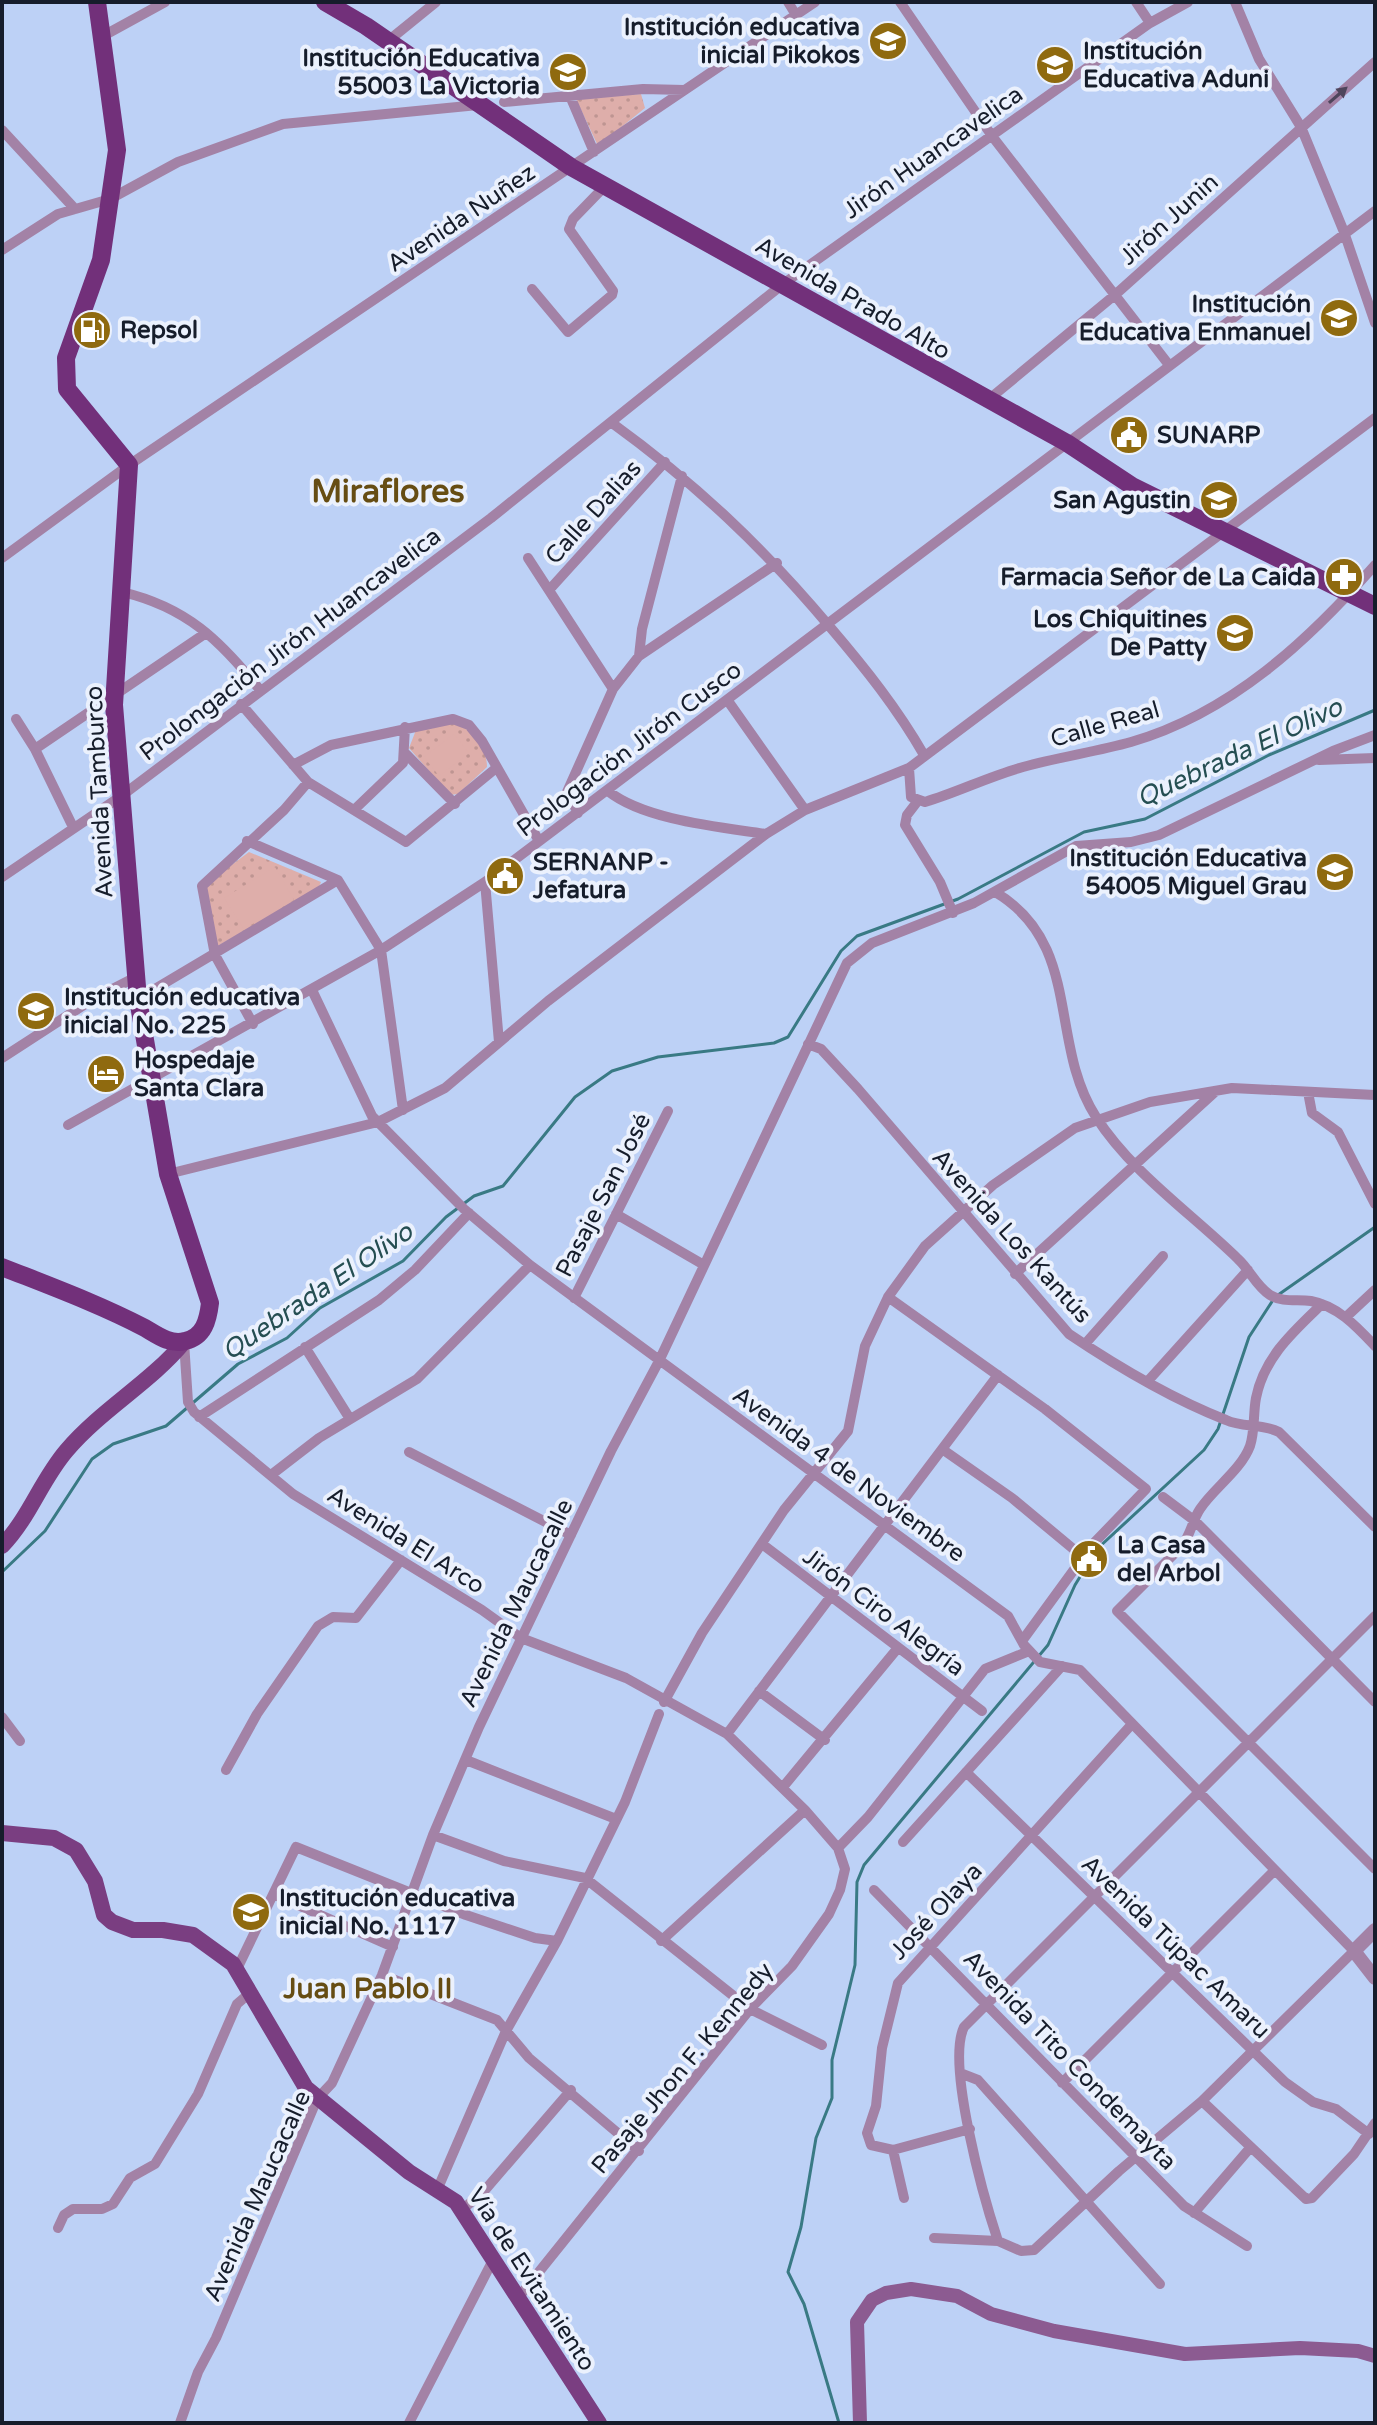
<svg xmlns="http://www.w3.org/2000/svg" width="1377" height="2425" font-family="'Varela Round',sans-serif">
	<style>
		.grass { fill: url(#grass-dots) }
		.pitch { fill: #deaeaa }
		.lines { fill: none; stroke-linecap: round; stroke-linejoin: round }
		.stream { stroke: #397a84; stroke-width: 3 }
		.minor { stroke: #a382a6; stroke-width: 10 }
		.tertiary { stroke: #a382a6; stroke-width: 14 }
		.secondary { stroke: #8c5b91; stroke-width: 14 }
		.primary { stroke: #7a3e81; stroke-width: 16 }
		.trunk { stroke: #72307a; stroke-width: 18 }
		.oneway { fill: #4e455c }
		.labels { text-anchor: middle; stroke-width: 8; stroke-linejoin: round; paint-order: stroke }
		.poi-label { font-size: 24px; font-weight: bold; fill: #161d2b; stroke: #ebf1fd; text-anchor: start }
		.street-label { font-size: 24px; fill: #161d2b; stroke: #ebf1fd }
		.water-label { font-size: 26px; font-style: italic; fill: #254e52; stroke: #ebf1fd }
		.quarter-label { font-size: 28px; font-weight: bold; fill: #664d13; stroke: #ebf1fd }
		.district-label { font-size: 32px; font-weight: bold; fill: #664d13; stroke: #ebf1fd }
	</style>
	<defs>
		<pattern id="grass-dots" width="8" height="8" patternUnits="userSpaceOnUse" patternTransform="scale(2)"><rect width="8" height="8" fill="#deaeaa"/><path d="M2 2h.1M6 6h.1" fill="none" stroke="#be9592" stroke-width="1.8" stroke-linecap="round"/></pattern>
	</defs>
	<rect width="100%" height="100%" fill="#bdd1f6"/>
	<!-- grass -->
	<path class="grass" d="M641,94L645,108L598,146L576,99Z
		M455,723C473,730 487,747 487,767L458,794L450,795L409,748L416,730Z
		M249,852L321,882L318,889L216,947L203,886Z"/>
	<!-- pitch -->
	<path class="pitch" d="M454,734L469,753L439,776L424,757Z
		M275,867L294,900L244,929L224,898Z"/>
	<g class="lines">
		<!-- stream -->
		<path class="stream" d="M1278,1295L1375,1227
			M2,1572L45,1531L92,1459L113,1444L166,1426L238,1364L287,1338L320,1308L403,1261L446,1217L474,1196L503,1186L575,1097L612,1071L658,1057L774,1043L788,1037L841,951L857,936L958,899L1084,832L1145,819L1269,755L1375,710
			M839,2423L804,2304L788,2272L801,2227L816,2138L832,2098V2060L855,1965L857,1882L864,1865L1048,1645L1075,1585L1097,1549L1204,1450L1218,1429L1249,1337L1273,1300"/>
		<!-- minor -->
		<path class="minor" d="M788,2L796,15
			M900,2L992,136L1169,365
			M1136,2L1150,23
			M1235,2L1259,59L1301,127L1344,232L1375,323
			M103,36L165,2
			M388,41L436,2
			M570,96L594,152
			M504,102L643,89L684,90
			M2,130L75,209
			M2,250L58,214L110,199L178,162L283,124L478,105
			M532,289L568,332L612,295L613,291L569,229L573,219L605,186
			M988,400L1116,294L1375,62
			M612,423C696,484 763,547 830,627C865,668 897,708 924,755
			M2,558L129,465L815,2
			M528,558L613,689
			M550,589L665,462
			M122,592C186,607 220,640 260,690
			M639,656L777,563
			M728,701L805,810
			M241,704L308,782L406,842L495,769
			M16,719L35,749L73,827
			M35,749L206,633
			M406,754L455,804
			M1319,760L1375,758
			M293,765L331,745L453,719L469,725L482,741L539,841
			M909,768L911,797L925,802C958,792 990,776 1023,767C1058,757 1095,752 1131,742C1231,713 1308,641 1375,565
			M608,791C644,820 720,827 766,834
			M917,802L907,815L905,825L940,882L953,913
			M355,809L403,763L405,727
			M578,813L567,792L613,689L639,656L642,629L682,476
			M247,841L338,880L381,950L403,1110
			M2,877L120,797L491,518L783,284L1150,23L1188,2
			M485,882L499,1042
			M995,892C1083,944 1048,1043 1096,1117C1132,1173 1191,1213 1238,1259C1250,1270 1256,1286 1270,1295C1283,1303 1297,1299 1311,1301C1338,1306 1357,1327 1375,1346
			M312,990L372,1116L464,1209L530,1265L1008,1616L1024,1645L1040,1662L1080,1670L1354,1951L1202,2101L1119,2171L1034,2250L1021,2251L998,2241L934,2238
			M138,999L338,880
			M253,1024L215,955L202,886L284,810L308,782
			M808,1044L821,1049L858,1089L1069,1334C1118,1367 1170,1398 1226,1420C1243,1428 1261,1423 1279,1432L1375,1527
			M2,1058L93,999L136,977
			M1308,1092L1312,1113L1338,1132L1375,1204
			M68,1125L381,950L485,882L1375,211
			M168,1174L378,1122L445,1088L548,1001L766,834L805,810L909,768L1375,418
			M616,1214L704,1265
			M1015,1274L1216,1091
			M888,1297L1045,1409L1146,1489L1092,1545L1022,1641
			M574,1298L668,1111
			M1322,1304C1294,1331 1264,1357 1256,1398C1253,1414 1255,1431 1250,1446C1241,1470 1214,1488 1200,1509C1192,1521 1191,1535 1181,1547L1117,1611L1375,1869
			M1346,1317L1375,1290
			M184,1342L188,1402L194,1412L293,1494L482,1610L521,1638L626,1678L727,1734L805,1810L838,1848L845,1869L840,1890L829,1914L792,1966L750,2009L518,2298
			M1085,1344L1163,1256
			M305,1347L350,1419
			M1147,1382L1248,1270
			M199,1417L379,1300L415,1270L469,1213
			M942,1449L1012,1498L1083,1557
			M409,1452L571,1535
			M271,1475L319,1438L417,1379L530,1265
			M1163,1497L1195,1521L1375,1702
			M762,1544L982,1711
			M759,1691L825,1740
			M664,1702L702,1633L784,1510L848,1431L865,1346L888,1297L925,1246L993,1185L1075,1128L1150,1102L1232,1088L1375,1095
			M2,1717L20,1741
			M727,1734L998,1375
			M466,1760L616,1819
			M226,1770L257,1714L318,1626L333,1617L356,1618L401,1560
			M966,1772L1285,2082L1313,2102L1336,2109L1369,2134
			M783,1787L897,1649
			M433,1835L504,1861L585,1878L750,2009L822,2045
			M903,1842L1062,1666
			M838,1848L868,1817L985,1669L1029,1651
			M874,1890L1184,2206L1247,2246
			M275,1895L393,1947
			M661,1941L805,1810
			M237,1969L296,1847L466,1915L535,1938L557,1941
			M382,1975L497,2020L529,2058L639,2151
			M960,2073L978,2080L1160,2284
			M1062,2083L1274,1871
			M1202,2101L1306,2199L1312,2198L1354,2154L1375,2123
			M893,2150L970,2129
			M438,2188L506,2031L557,1941L625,1802L659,1714
			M904,2198L893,2150L871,2145L867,2133L876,2106L882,2048L898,1983L1132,1724
			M462,2210L485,2190L571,2090
			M1194,2213L1250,2148
			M58,2228L64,2215L73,2209H102L113,2204L130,2178L155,2164L198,2094L237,2004L244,1998L254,1996
			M998,2241C984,2199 946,2064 964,2027L1375,1616
			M180,2423L198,2372L216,2338L317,2099L332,2083L382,1975L433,1835L479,1727L611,1451L659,1361L847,963L872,943L974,903L1076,846L1131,842L1159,835L1333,751L1375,735
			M409,2423L492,2262"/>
		<!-- tertiary -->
		<path class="tertiary" d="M1375,1930L1354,1951L1375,1978"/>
		<!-- secondary -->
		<path class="secondary" d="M860,2423L857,2322L872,2300L886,2293L911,2289L957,2296L991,2314L1054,2331L1185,2354L1300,2348L1358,2351L1375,2356"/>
		<!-- primary -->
		<path class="primary" d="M2,1546C30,1517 41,1480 67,1450C102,1409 150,1383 184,1342
			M2,1833L54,1838L76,1850L95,1881L104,1915L112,1922L133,1930H163L193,1935L233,1964L306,2088L409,2172L456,2202L599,2423"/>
		<!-- trunk -->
		<path class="trunk" d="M325,2L366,26L571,167L1067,443L1132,486L1375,606
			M2,1267C50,1286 99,1304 145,1328C157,1335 170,1345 185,1341C204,1337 208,1320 210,1303L168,1174L138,999L114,705L129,465L67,389L66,358L101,260L117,150L97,2"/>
	</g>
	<!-- one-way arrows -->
	<defs><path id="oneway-solid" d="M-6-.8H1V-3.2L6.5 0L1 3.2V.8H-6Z" transform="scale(2)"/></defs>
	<use class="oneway" href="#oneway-solid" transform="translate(1338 95) rotate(-41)"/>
	<!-- icons -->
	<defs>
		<g id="school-disc" transform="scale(2)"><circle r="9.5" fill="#8f6a0f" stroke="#ebf1fd"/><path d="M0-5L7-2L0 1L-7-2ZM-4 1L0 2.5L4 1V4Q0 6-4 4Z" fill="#fff"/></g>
		<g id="fuel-disc" transform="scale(2)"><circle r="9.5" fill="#8f6a0f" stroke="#ebf1fd"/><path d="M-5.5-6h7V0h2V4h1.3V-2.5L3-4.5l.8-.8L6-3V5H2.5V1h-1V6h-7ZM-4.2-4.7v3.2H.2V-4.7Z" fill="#fff"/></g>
		<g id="civic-disc" transform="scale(2)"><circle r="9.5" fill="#8f6a0f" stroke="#ebf1fd"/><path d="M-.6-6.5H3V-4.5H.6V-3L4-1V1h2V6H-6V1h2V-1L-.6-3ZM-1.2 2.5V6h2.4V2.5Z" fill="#fff"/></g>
		<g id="pharmacy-disc" transform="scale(2)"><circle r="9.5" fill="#8f6a0f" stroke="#ebf1fd"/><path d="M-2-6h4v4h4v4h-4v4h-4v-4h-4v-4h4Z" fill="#fff"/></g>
		<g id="hotel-disc" transform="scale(2)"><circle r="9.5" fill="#8f6a0f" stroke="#ebf1fd"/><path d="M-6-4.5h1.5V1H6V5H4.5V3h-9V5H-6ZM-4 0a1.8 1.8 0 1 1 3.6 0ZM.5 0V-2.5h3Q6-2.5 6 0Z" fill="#fff"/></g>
	</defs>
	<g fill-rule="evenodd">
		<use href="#school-disc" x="888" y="41"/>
		<use href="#school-disc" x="1055" y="65"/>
		<use href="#school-disc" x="568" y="72"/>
		<use href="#school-disc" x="1339" y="318"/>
		<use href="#fuel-disc" x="92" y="330"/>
		<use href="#civic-disc" x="1129" y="435"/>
		<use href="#school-disc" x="1219" y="500"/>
		<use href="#pharmacy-disc" x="1344" y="577"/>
		<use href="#school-disc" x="1235" y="633"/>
		<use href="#school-disc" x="1335" y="872"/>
		<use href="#civic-disc" x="505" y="876"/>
		<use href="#school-disc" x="36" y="1011"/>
		<use href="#hotel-disc" x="106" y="1074"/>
		<use href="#civic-disc" x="1089" y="1559"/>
		<use href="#school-disc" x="251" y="1912"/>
	</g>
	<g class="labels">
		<!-- poi labels -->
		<g class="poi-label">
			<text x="860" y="35" text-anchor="end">Institución educativa<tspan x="860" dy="28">inicial Pikokos</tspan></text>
			<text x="1083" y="59">Institución<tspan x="1083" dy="28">Educativa Aduni</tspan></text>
			<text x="540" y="66" text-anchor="end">Institución Educativa<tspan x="540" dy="28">55003 La Victoria</tspan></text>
			<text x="1311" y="312" text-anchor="end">Institución<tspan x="1311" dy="28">Educativa Enmanuel</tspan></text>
			<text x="120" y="338">Repsol</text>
			<text x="1157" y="443">SUNARP</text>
			<text x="1191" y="508" text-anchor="end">San Agustin</text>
			<text x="1316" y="585" text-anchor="end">Farmacia Señor de La Caida</text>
			<text x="1207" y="627" text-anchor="end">Los Chiquitines<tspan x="1207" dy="28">De Patty</tspan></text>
			<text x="1307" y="866" text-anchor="end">Institución Educativa<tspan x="1307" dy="28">54005 Miguel Grau</tspan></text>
			<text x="533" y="870">SERNANP -<tspan x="533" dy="28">Jefatura</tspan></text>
			<text x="64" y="1005">Institución educativa<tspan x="64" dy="28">inicial No. 225</tspan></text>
			<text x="134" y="1068">Hospedaje<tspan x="134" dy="28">Santa Clara</tspan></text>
			<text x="1117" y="1553">La Casa<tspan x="1117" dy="28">del Arbol</tspan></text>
			<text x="279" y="1906">Institución educativa<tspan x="279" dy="28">inicial No. 1117</tspan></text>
		</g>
		<!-- street labels -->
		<g class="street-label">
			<text transform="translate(933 152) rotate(-35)" y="8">Jirón Huancavelica</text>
			<text transform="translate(461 218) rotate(-34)" y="8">Avenida Nuñez</text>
			<text transform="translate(1169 219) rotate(-42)" y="8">Jirón Junin</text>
			<text transform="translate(853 298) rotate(30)" y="8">Avenida Prado Alto</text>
			<text transform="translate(593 512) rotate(-48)" y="8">Calle Dalias</text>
			<text transform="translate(290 644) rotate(-37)" y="8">Prolongación Jirón Huancavelica</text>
			<text transform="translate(1105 724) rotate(-16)" y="8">Calle Real</text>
			<text transform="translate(629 749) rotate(-37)" y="8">Prologación Jirón Cusco</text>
			<text transform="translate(99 792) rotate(-93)" y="8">Avenida Tamburco</text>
			<text transform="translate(603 1195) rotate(-63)" y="8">Pasaje San José</text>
			<text transform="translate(1012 1236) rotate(48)" y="8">Avenida Los Kantús</text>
			<text transform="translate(849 1474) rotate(36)" y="8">Avenida 4 de Noviembre</text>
			<text transform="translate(406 1540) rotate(32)" y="8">Avenida El Arco</text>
			<text transform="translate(516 1603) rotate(-64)" y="8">Avenida Maucacalle</text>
			<text transform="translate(884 1612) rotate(37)" y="8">Jirón Ciro Alegría</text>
			<text transform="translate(936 1911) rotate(-47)" y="8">José Olaya</text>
			<text transform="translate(1176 1947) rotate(44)" y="8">Avenida Túpac Amaru</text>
			<text transform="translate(1070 2060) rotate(46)" y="8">Avenida Tito Condemayta</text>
			<text transform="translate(682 2068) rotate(-50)" y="8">Pasaje Jhon F. Kennedy</text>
			<text transform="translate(257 2196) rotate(-66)" y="8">Avenida Maucacalle</text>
			<text transform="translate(532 2279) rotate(57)" y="8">Vía de Evitamiento</text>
		</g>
		<!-- water labels -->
		<g class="water-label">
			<text transform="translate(1239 752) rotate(-25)" y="9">Quebrada El Olivo</text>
			<text transform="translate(317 1291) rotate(-34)" y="9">Quebrada El Olivo</text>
		</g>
		<!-- quarter labels -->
		<g class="quarter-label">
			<text x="368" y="1998">Juan Pablo II</text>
		</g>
		<!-- district labels -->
		<g class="district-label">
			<text x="388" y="502">Miraflores</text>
		</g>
	</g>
	<!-- border -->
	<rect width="1377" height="2425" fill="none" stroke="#161d2b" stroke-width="8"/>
</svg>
